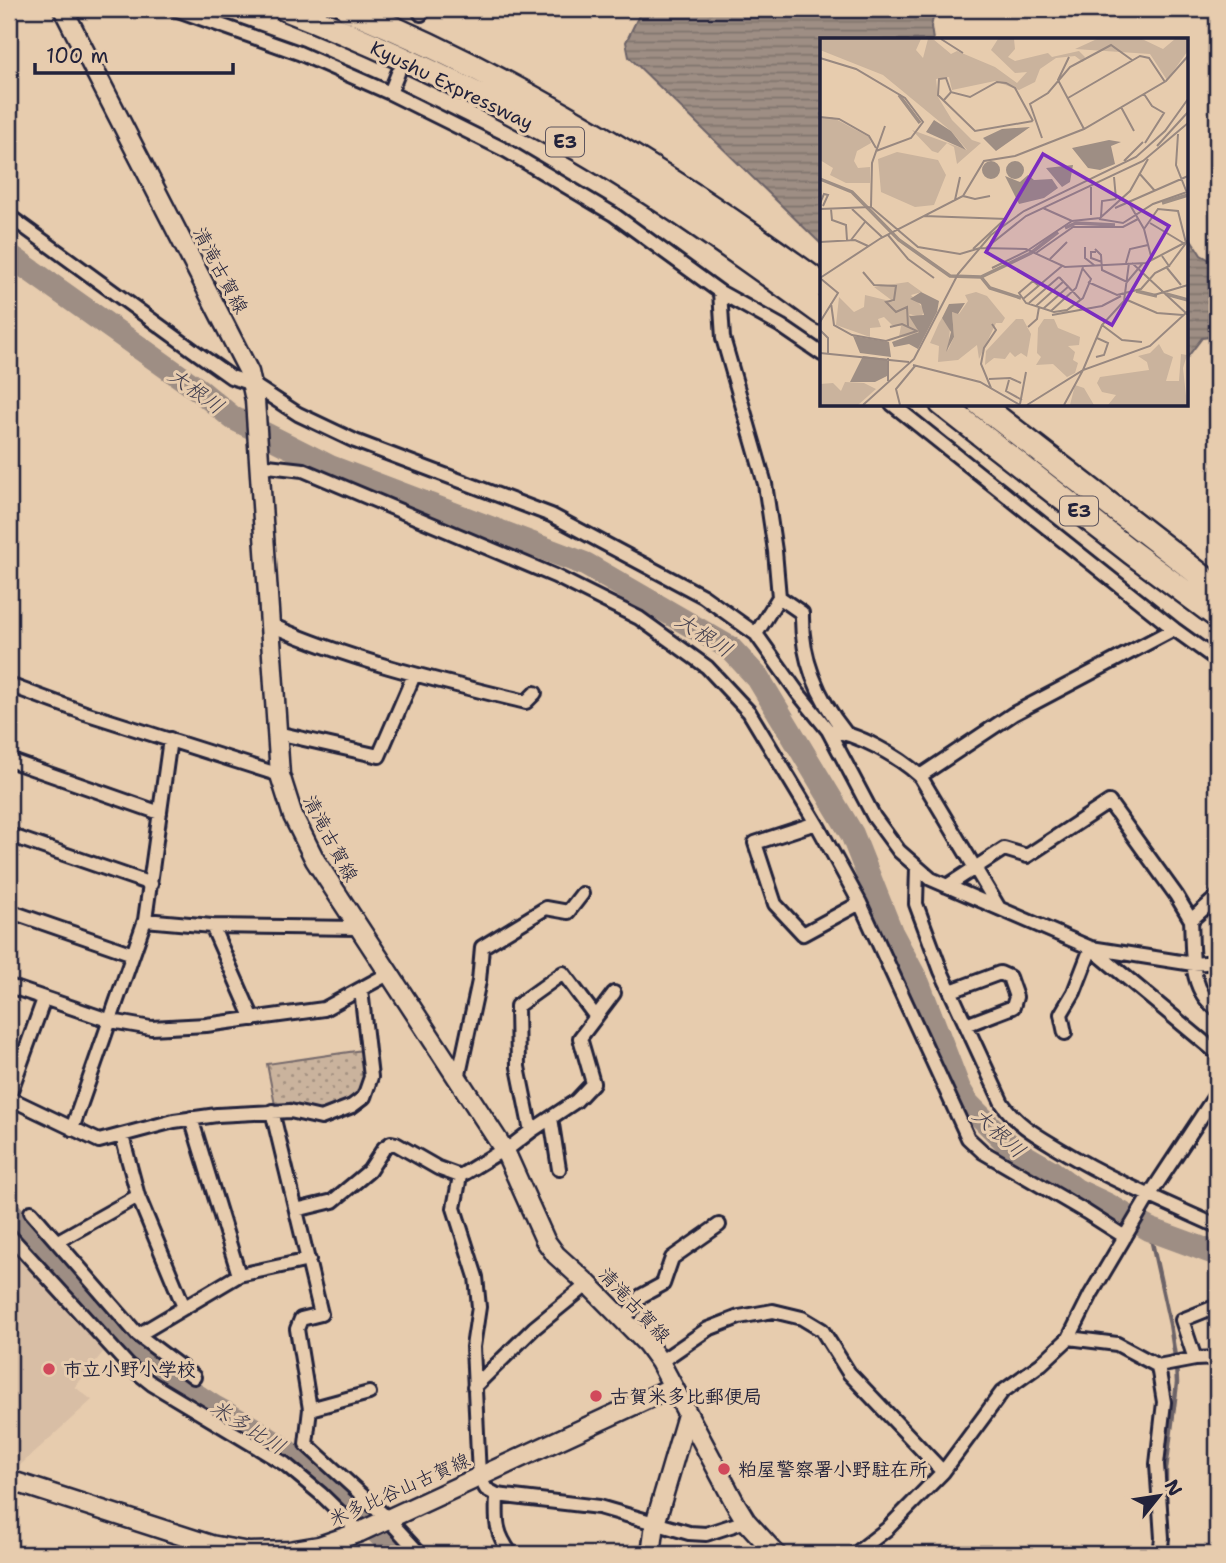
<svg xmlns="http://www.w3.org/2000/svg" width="1226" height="1563" font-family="'Shantell Sans','Klee One',sans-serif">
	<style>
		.built { fill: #d8bea5 }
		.park { fill: url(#park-dots); stroke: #766a6c; stroke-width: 2 }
		.water { fill: url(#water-rules); stroke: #6c6367; stroke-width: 2 }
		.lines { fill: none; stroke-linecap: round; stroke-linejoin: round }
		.stream { stroke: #6c6367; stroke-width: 4.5 }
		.river { stroke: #9e8e84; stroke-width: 24 }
		.street-casing { stroke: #22223b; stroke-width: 18 }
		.secondary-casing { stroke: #22223b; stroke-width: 23 }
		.highway-casing { stroke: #22223b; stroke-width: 28 }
		.street { stroke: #e7ccae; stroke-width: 12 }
		.secondary { stroke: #e7ccae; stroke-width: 18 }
		.highway { stroke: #e7ccae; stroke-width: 23 }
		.poi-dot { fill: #d1495b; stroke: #e7ccae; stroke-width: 2.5 }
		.labels { text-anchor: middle; stroke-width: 6; stroke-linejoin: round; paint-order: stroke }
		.shield { fill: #e7ccae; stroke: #5d555e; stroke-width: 2 }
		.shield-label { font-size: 18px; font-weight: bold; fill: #22223b }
		.street-label { font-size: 19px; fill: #22223b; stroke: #e7ccae }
		.poi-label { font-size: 19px; font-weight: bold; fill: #22223b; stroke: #e7ccae; text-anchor: start }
		.water-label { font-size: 21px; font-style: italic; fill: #413d4d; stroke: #e7ccae }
		.inset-river { fill: none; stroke: #9e8e84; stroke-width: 3.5 }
		.inset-road { fill: none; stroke: #988880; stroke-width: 2 }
		.view { fill: #7b2cbf; fill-opacity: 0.15; stroke: #7b2cbf; stroke-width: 3.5 }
		.inset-edge { fill: none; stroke: #22223b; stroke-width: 3.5 }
	</style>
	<defs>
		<pattern id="park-dots" width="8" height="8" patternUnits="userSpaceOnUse" patternTransform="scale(1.75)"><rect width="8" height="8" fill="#cab39d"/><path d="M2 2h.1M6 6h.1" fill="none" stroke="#a49181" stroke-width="1.8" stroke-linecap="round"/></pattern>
		<pattern id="water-rules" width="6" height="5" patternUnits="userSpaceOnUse" patternTransform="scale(1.75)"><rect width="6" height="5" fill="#9e8e84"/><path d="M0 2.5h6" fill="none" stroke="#80746d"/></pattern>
	</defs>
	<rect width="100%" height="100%" fill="#e7ccae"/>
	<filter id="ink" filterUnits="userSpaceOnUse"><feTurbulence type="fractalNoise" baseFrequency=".0143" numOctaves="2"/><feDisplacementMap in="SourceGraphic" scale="14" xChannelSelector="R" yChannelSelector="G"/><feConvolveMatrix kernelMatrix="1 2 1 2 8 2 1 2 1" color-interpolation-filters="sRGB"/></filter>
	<g filter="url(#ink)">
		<!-- built -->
		<path class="built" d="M9,1247L104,1351L75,1387L92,1400L17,1468L9,1466Z"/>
		<!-- park -->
		<path class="park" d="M363,1050L366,1081L359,1095L336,1109L318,1113L275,1105L267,1064Z"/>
		<!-- water -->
		<path class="water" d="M642,9H935L931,27L933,40H822V245L629,57L626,42Z
			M1186,214L1187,233L1201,255L1217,264V336L1202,338L1186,359Z"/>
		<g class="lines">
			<!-- stream -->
			<path class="stream" d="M1149,1229L1170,1324L1176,1363L1177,1383L1166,1469V1512
				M1167,1538L1170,1554"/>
			<!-- river -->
			<path class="river" d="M9,255L199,390L233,418L330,467L585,564L730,648L758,678L852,834L891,932L918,983L959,1089L968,1104L1014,1150L1052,1172L1076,1190L1108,1205L1149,1229L1217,1254
				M9,1211L113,1331L145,1362L214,1407L254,1429L294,1456L355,1510L399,1554"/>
			<!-- street casing -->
			<g class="street-casing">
				<path id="street" d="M175,9L299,53L390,93L507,151L613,214L720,292L781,326L822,354
					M421,14L422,9
					M390,93L398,73
					M9,216L197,353L231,377L252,384L298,414L355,441L551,515L703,596L756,634L798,693L828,730L874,817L899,851L931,879L1091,948L1193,964L1217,962
					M720,292L723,338L765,484L775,551L779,597L756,634
					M892,404L1174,629L1217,660
					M259,465L303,470L555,576L639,618L707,667L749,712L819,828L860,903L968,1138L983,1152L1086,1212L1125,1237
					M779,597L802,613C801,658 817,697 845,732
					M271,625C352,661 439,681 526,702L535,693
					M9,685L85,713L280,775
					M828,730C857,733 898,756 920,776L999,908
					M277,733L379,756L414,675
					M9,760L160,813
					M920,776L1013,714L1174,629
					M816,823L755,843L775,904L803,934L860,903
					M9,835L151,884
					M917,867L916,904L941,971L1002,1103C1017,1125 1038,1136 1061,1150C1111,1180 1164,1202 1217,1226
					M947,886L1004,849L1027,856L1109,802L1176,895L1191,920
					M1217,897L1191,920C1193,951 1188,990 1217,1009
					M9,911L133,954
					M145,920L212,926L358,928
					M212,926L253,1019
					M1091,948L1217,1053
					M9,986L111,1021L151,1028L206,1025L324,1009L388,974
					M951,991L1000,973L1009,977L1016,997L1013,1007L966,1025
					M614,993L580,1038L593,1083L576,1101L531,1131L505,1151L496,1154L460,1176L454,1208L476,1277L479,1307L473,1347L479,1476L486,1489L497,1495L599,1507L689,1533L706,1534L746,1521
					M1065,1033L1061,1014L1074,992L1091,948
					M458,1079L479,981L482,947L546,908L568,912L582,894
					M9,1096L44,999
					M9,1098L99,1141L174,1121L217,1115L290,1111L321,1118L352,1106L364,1097L371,1077L361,990
					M272,1111L321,1314L301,1319L297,1329L310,1409L306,1444L387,1518L420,1554
					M191,1118L239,1275
					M551,1118L559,1169
					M72,1129L145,920L170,739
					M531,1131L518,1067L517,1006L563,973L596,1017
					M122,1136L138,1196L184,1307
					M296,1210L333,1201L369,1171L384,1148L391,1143L396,1144L438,1168L460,1176
					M31,1212L138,1335L194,1377
					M9,1235L128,1365L152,1384L285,1464L321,1494L360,1532
					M58,1241L138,1196
					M624,1320L641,1296L663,1284L672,1258L719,1225
					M138,1335L239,1275L309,1260
					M1069,1338L1117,1344L1158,1366L1195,1359L1217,1358
					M1195,1359L1182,1320L1212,1308L1217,1311
					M660,1362L708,1329L739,1317L773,1311L802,1318L822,1330L849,1373L943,1472
					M1158,1366L1164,1402L1157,1464L1162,1538L1160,1554
					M474,1387L534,1328L588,1284
					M310,1409L369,1393
					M497,1495C496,1522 495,1532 511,1554
					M855,1554L887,1529L943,1472L1002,1392L1041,1364L1069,1338L1091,1294L1149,1196L1217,1093"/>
			</g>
			<!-- secondary casing -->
			<g class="secondary-casing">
				<path id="secondary" d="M63,9L249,372L255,400L280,775L293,816L315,860L505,1151L545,1240L556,1255L588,1284L647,1344L660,1362L735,1503L746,1521L776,1554
					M9,1480L211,1545L249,1552L289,1551L319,1546L360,1532L673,1387
					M651,1554L655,1524L687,1415"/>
			</g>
			<!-- highway casing -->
			<g class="highway-casing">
				<path id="highway" d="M286,9C387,48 485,96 579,149C663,198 743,256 822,313
					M348,9C517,78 675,177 822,285
					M942,404L1131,552L1217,616
					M980,404L1217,588"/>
			</g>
			<!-- street -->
			<use href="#street" class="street"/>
			<!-- secondary -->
			<use href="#secondary" class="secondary"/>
			<!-- highway -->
			<use href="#highway" class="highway"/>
		</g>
	</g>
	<!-- markers -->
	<g class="poi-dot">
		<circle cx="49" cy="1369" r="7"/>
		<circle cx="596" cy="1396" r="7"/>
		<circle cx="724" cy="1469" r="7"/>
	</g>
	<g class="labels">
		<!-- shield labels -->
		<g class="shield">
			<rect x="546" y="127.5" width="38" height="29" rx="5"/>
			<rect x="1060" y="496.5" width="38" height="29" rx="5"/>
		</g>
		<g class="shield-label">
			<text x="565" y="148">E3</text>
			<text x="1079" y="517">E3</text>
		</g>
		<!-- street labels -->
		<g class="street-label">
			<text transform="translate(452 85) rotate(26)" y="7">Kyushu Expressway</text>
			<text transform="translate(221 270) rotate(62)" y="7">清滝古賀線</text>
			<text transform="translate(331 838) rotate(62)" y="7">清滝古賀線</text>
			<text transform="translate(635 1305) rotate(47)" y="7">清滝古賀線</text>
			<text transform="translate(399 1489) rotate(-24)" y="7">米多比谷山古賀線</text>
		</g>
		<!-- poi labels -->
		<g class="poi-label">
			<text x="63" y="1376">市立小野小学校</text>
			<text x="610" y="1403">古賀米多比郵便局</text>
			<text x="738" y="1476">粕屋警察署小野駐在所</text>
		</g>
		<!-- water labels -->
		<g class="water-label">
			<text transform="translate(196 391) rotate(36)" y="7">大根川</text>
			<text transform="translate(704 635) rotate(33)" y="7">大根川</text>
			<text transform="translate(999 1133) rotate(42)" y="7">大根川</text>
			<text transform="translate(248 1427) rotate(32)" y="7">米多比川</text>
		</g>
	</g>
	<!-- overview -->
	<g transform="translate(820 38)">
		<rect width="368" height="368" fill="#e7ccae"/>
		<path d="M0,1H101L96,12L103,20L108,1H113L131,16L137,13L175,29L197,45L207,34L195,35L171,12L178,1H194L195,11L188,19L195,23L228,15L232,19L259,13L265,19L263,24L255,18L236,20L220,31L215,44L199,52L175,43L132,52L129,39L116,41L118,59L132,82L152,102L161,105L137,126L134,109L127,105L118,115L112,113L92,92L147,112L131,93L63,37L0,12ZM277,1H322L343,11L355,1H367V14L347,42L330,16L255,11ZM0,79H12L49,99L51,105L37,113L34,123L38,130L50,129V145H26L10,137L13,130L0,122ZM77,114L118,122L126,137L114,167L95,169L61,154L58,121ZM88,244L102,254L91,257L105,272L101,279L89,276L99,287L96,298L79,299L81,288L72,287L64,279L58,281L61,289L50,290V299L16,287L19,259L34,274L44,269L45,257L74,264L54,249ZM156,254L167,258L185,280L182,285H176L159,321L157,307L138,322L118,324L119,308L110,305L119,285L122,280L130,291L128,312L134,299L132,274L139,276L148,263L145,257ZM196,281H203L211,296L207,319L201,315L195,319L190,314L185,321L174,320L165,327L166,313ZM224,281H234L238,290L260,299L259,307L248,308L255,314L253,322L258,325L255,335L247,339L233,326L216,327L221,319L217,315L218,290ZM339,306L344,315L353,319L346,343H359L361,316L367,317L363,330L367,367H288L296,357L282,354L277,345L280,339L329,332L327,324L318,318L330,315ZM25,344L44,345L56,351L38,367H0V346L13,345L21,353ZM255,347L264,350L274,367H250Z" fill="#cab39d"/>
		<path d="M114,82L131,93L146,112L106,94ZM210,89L176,113L163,100L182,91ZM289,102L301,104L291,108L295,126L280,132L268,130L252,110ZM162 132a9 9 0 1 1 18 0a9 9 0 1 1-18 0ZM186 132a9 9 0 1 1 18 0a9 9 0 1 1-18 0ZM253,127L250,144L242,149L226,130ZM208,137L214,142L232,141L238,150L224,160L199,166L185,138L200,144ZM101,254L119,263L117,274L98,311L89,306L74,309L72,304L99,294L89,278L104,277L101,266L90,261ZM145,265L138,276L132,274L134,299L126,314L131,294L122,280L129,266ZM33,298L69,304L71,319L40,315ZM43,318L67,321V338L55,344H30Z" fill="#9e8e84"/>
		<path class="inset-river" d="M79,57L100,85M0,141L32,154L79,202L130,238L161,239L211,215L238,194M342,165L368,157M245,190L256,185L295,187M161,239L170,250L201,260M316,253L337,258M346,256L368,262"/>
		<path class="inset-road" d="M121,1L143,15M249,19L238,42L264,91M0,20L36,31L85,60L103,84L91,100L56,113M131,54L126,40L119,41L118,57L155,93L213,83M324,56L332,68L344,75L325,105M248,60L320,18L329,20L345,44M124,62L131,54L150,59L177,44L186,45L195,50L213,83M301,69L314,93M0,79L19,81L49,98L56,110M358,96L356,127L367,155M222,100L210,66L228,55L250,29L291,7L312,22M337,108L368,74M304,123L323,104M319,135L335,153M294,139L296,161M271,149V177M143,158L155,161L170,158M135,162L140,139M0,165L4,156L8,157L3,168M309,165L324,191L332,222M51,169L52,125L65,88M223,170L252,183M295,170L368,138M0,171L51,169L98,209L140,216L160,210L206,211L245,229L326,225L368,203M11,171L12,182L26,187L27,202M32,171L62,199M104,178L187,181M281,179L282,163L296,161M279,181L303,185L333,166L367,154M330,185L365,206M324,191L338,171L358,173L366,205L349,228M68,197L88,221L114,240M31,202L45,184M0,204L35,202L48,208M265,209V220L274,227M166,210L206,178L323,123L368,85M153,211L185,181M275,211L281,217L282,232L307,244L323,225M276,214H271V220L282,224M216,215L253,189H303L318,181M230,221L247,204M306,225L310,211L328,207M312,225L368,277M172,230L207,213L252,183L280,180L310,153L328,121M347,230L361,247M43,234L54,247L76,248L74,262L66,264L76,274L87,269L88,288M239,239L260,261M0,240L61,200L143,158L164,123L195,118L264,91L346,43L368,18M268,244L297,257L321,251L335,235L349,228L342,218M219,248L213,243L199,255L206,265L234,274L247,272L263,260L271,241L263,231M334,257L368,247M203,261L242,228M305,261L337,275L363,277M11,265L14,287L32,297L66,303L97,293L82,286L70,289M209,265L239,239M216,268L244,243M224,270L249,248M231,273L256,250L263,229M232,277L282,268L301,258M0,284L18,255L0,240M282,287L302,302L322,304M208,289L217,281L219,269M0,292L8,300V315M0,315L89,324M276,319L284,317L288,305L277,300M68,320V343M93,327L160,344L200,367M169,341L190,340L201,345M189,342L186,353L202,362M171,350L161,326L164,310L176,292L172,286M200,366L206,334M43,367L94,321L138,236L171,197L204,173L316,119L345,93L368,61M80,367L76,351L95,328M207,367L263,332L282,287L304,263L309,225M244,367L263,332L330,308L368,273"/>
		<path class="view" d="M223,116L349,188L292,287L166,214Z"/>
		<rect width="368" height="368" class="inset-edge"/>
	</g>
	<!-- margin -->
	<rect width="1226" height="1563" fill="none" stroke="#e7ccae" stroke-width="35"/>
	<rect x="18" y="18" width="1191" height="1528" fill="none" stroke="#22223b" stroke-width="2.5" filter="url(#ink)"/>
	<!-- north arrow -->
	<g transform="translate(1159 1496) rotate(60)" stroke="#e7ccae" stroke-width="5" paint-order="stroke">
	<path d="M0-5L12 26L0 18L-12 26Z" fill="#22223b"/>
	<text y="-10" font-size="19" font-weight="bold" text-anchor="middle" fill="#22223b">N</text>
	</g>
	<!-- scale -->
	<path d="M35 63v10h198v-10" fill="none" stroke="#22223b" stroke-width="3.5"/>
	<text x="46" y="63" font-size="21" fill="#22223b" stroke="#e7ccae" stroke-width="5" paint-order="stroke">100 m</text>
</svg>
